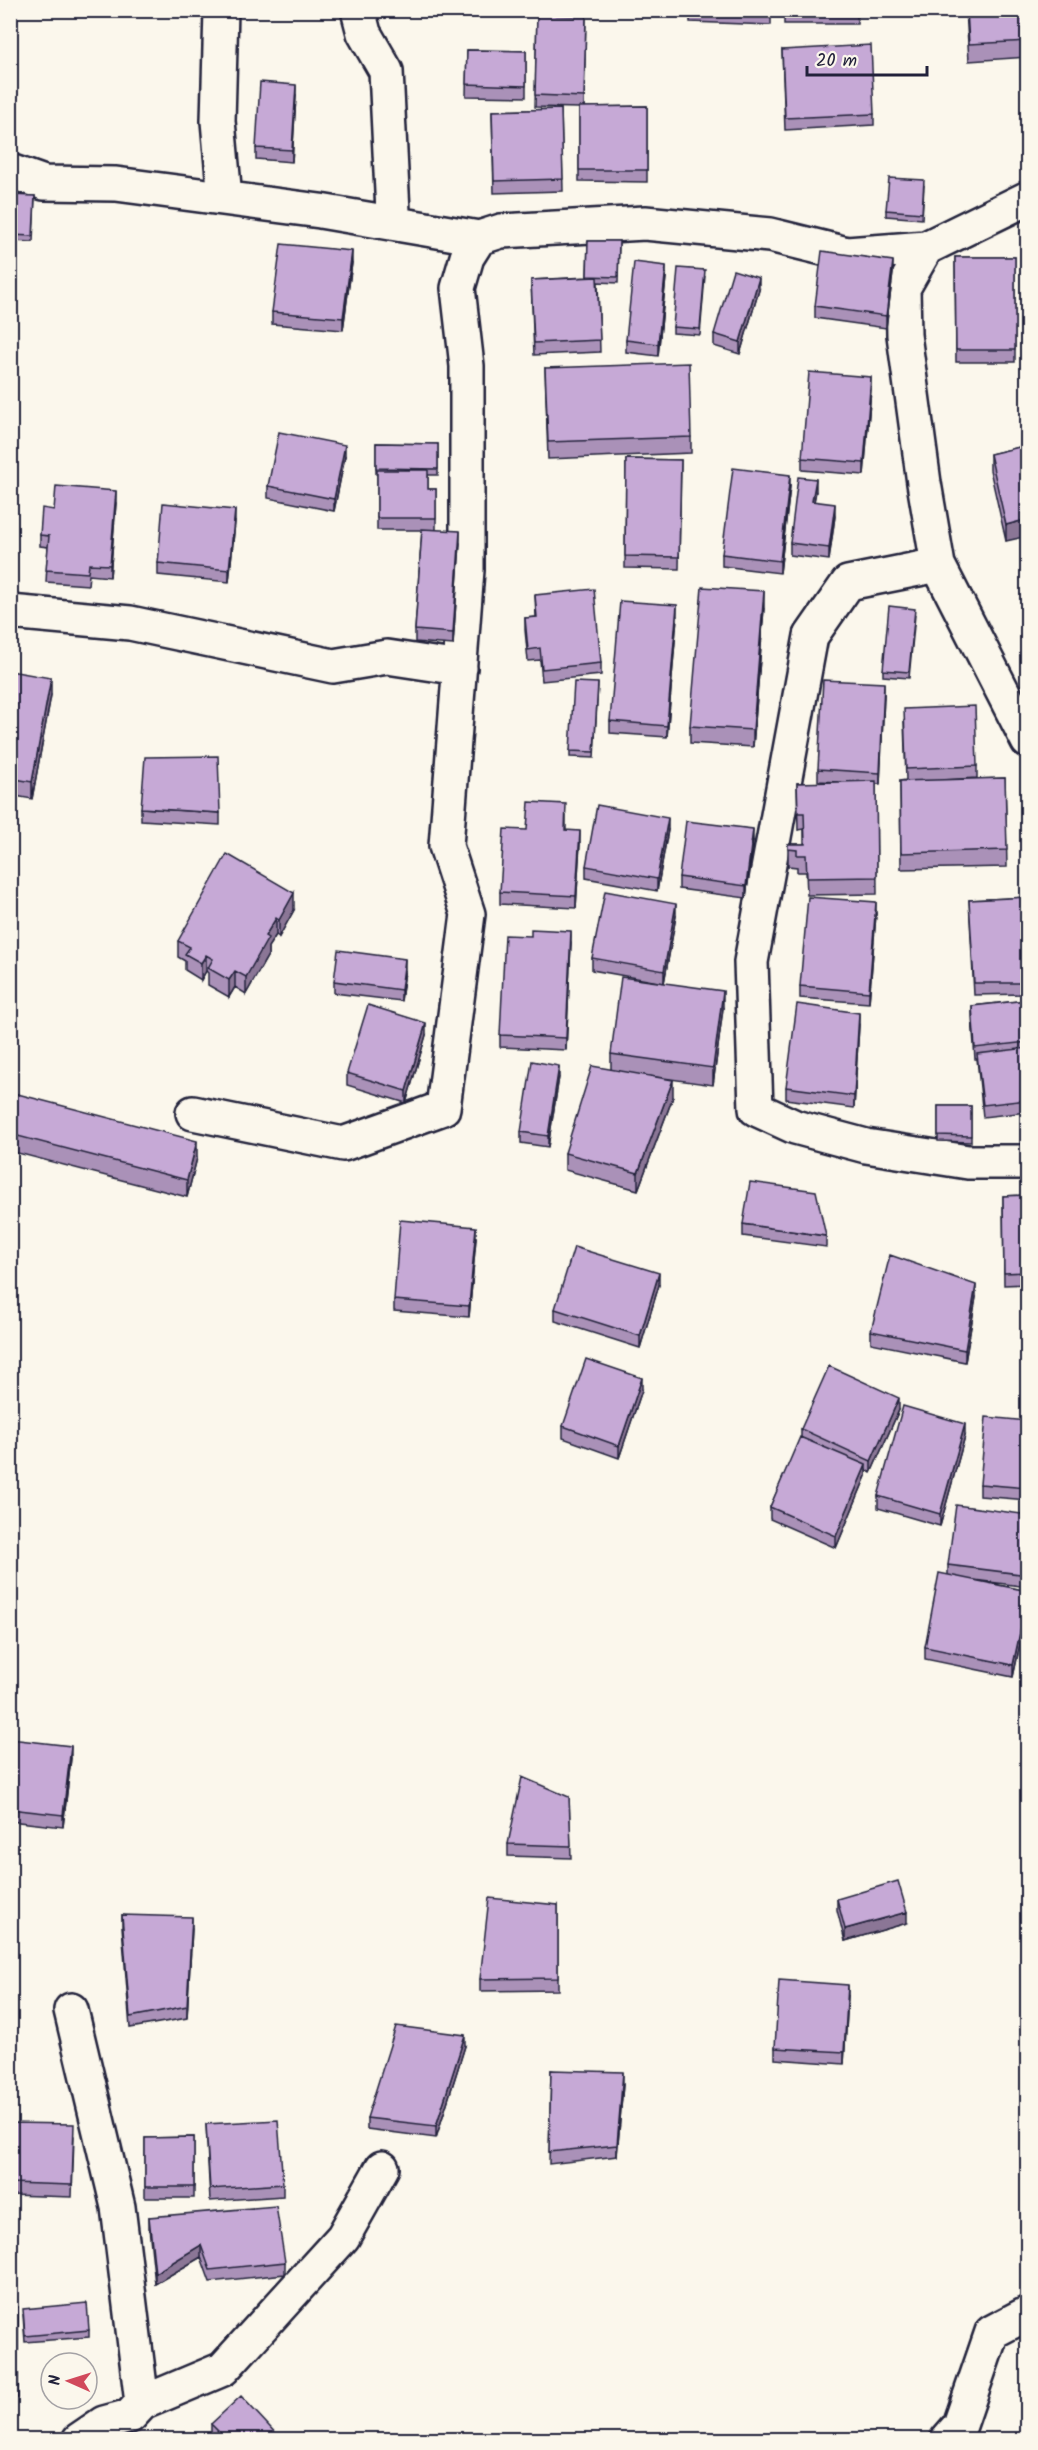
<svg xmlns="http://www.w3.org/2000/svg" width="1038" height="2450" font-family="Kalam,sans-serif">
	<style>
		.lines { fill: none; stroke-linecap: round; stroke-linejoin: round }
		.minor-casing { stroke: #22223b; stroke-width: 38 }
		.minor { stroke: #fbf7ec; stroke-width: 33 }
		.wall { fill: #aa91b8; stroke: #22223b; stroke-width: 1.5 }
		.shaded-wall { fill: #8b7696; stroke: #22223b; stroke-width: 1.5 }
		.building { fill: #c6a9d6; stroke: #22223b; stroke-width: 1.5 }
	</style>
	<rect width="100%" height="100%" fill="#fbf7ec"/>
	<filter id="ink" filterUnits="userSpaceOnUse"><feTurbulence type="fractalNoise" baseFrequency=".0167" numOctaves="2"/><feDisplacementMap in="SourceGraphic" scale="12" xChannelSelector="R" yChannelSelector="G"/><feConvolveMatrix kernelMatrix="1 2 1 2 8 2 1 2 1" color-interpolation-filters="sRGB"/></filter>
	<g filter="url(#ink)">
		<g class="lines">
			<!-- minor casing -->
			<g class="minor-casing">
				<path id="minor" d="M221,10L218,121L225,198
					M358,10L364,33L386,71L393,212
					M10,171L44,183L116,184L320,211L479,238L501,231L645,223L770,235L847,254L926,248
					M1028,198L926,248L903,288L904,335L924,483L938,565L1028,741
					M938,565L848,583L811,636L751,962L756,1109L795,1127L866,1146L968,1162H1028
					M10,612L130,623L333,666L387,657L460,668
					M193,1113L343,1144L443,1108L468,914L446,846L467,570V366L458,288L467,257L479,238
					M71,2010L118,2207L142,2403
					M79,2440L104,2423L130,2416L142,2403L223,2369L343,2237L382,2168
					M947,2440L960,2425L992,2332L1028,2313"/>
			</g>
			<!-- minor -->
			<use href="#minor" class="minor"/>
		</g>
		<!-- wall -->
		<path class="wall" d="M375,10H412V15L375,16Z
			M690,10H771V25L690,22Z
			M784,10H857V24H784Z
			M966,10H1028V57L969,61Z
			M537,15L586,16L584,107L647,106V182L579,181V108L535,107Z
			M467,50L526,51V97L466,96Z
			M782,50L874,114V125L785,130Z
			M296,96L292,162L256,159V148Z
			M561,109L563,191L494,193L492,111Z
			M924,186L922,219L886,216V210Z
			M10,195L35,196L33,242L10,241Z
			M588,241H619L618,283L598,282L600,352L534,355L531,280L587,277Z
			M955,257H1015V362H956Z
			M352,263L343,330L272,324V312Z
			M893,273L886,328L815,318V306Z
			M705,276L700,335L673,333V327Z
			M666,277L658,356L626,352V340Z
			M759,290L740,354L714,346V334Z
			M545,368L691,437V453L548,459Z
			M871,389L864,475L802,470V458Z
			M376,443L438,444V475H428V489H436V530L460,543L453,645L415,642V630L422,530H377V474H376Z
			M1028,445L1006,541L990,470V454Z
			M345,456L334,511L268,498V486Z
			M626,459L681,460L679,569L625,568Z
			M790,486L780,573L722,566V554Z
			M816,491L814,501L835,516L829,560L790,555V543Z
			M116,503L110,577L89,575L88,585L46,582L48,547L40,546V535L54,510Z
			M235,522L229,582L158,575V563Z
			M535,595L601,663V675L542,681L540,660L528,661L525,630V618L536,617Z
			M764,608L753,747L690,743V726Z
			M915,615L909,678L883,676V670Z
			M677,617L667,737L610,733V721Z
			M10,671L51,695L32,799L10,795Z
			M598,683L594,758L570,757V751Z
			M884,695L880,784H876L877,894L807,895L806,872H797V867L788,866V844H804V829L798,830L797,783L839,782L818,781V769Z
			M904,721L977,766V778L942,780L1005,778L1007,867L901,869L900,781L906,780Z
			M141,808L220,813V825L141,820Z
			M566,816V830L580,843L576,908L500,904V892L527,830Z
			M668,830L657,891L586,878V866Z
			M753,841L746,898L679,889V877Z
			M1028,897V994L974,995L969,900Z
			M294,910L279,937L276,935L268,947V955L246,994L235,987L229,997L208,985V973L206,971L201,980L185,970V961L178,957V941Z
			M876,914L869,1003L800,998V986Z
			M676,916L664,983L592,970V958Z
			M571,943L566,1050L500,1047V1035Z
			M405,971L401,1001L334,993V981Z
			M1028,1000V1112L983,1117L977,1059H975L972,1018V1006Z
			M723,1008L713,1085L642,1075L673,1097L638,1190L565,1170V1153L611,1069V1054Z
			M859,1025L854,1108L786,1099V1087Z
			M426,1035L406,1103L347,1085V1073Z
			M559,1077L548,1147L521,1143V1132Z
			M10,1092L197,1158L187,1197L10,1151Z
			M938,1106H971V1142L938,1141Z
			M1028,1195V1284L1004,1285L1003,1196Z
			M743,1224L826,1236V1247L743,1236Z
			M476,1238L469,1317L394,1311V1300Z
			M659,1285L640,1348L555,1321V1309Z
			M976,1297L965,1362L871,1343V1331Z
			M642,1390L619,1458L563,1438V1426Z
			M899,1410L871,1473L866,1470V1476L836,1548L770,1519V1507L801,1437V1429Z
			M1028,1421V1500L980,1496V1484Z
			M965,1436L940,1526L878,1508V1496Z
			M1028,1515V1587L974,1580L1028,1591V1607L1013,1677L925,1659V1647L948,1575V1565Z
			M10,1739L71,1758L63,1827L10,1821Z
			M569,1797L571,1858L508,1856V1844Z
			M837,1899L907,1923L845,1941L837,1910Z
			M558,1905V1990L480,1991V1979Z
			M122,1915L192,1928L187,2018L130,2028L122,1927Z
			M848,1996L844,2064L775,2059V2048Z
			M465,2046L436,2138L367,2129V2118Z
			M551,2070L623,2084L617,2156L549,2164Z
			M10,2123L74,2136L72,2197L10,2195Z
			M206,2124L283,2184V2196L210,2201Z
			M194,2137V2198H145V2138Z
			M149,2217L285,2262V2274L210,2282L201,2257L155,2284L149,2228Z
			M10,2307H18V2398H10Z
			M23,2315L89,2330V2337L25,2342Z
			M211,2424L281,2439H215L211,2436Z"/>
		<!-- shaded-wall -->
		<path class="shaded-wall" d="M296,85V96L292,162V150Z
			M352,251V263L343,330V318Z
			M893,261V273L886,328V316Z
			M666,266V277L658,356V344Z
			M759,278V290L740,354V342Z
			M871,377V389L864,475V463Z
			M345,445V456L334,511V499Z
			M790,475V486L780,573V561Z
			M816,479V491L812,513V501Z
			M116,491V503L110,577V565Z
			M835,504V516L829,560V548Z
			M235,510V522L229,582V570Z
			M1028,519V536L1006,541V525Z
			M460,531V543L453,645V633Z
			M764,591V608L753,747V730Z
			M677,605V617L667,737V726Z
			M51,678V695L32,799V782Z
			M884,683V695L880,784V773Z
			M668,818V830L657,891V879Z
			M753,829V841L746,898V886Z
			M580,831V843L576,908V896Z
			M294,893V910L279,937V920Z
			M876,902V914L869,1003V992Z
			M676,904V916L664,983V971Z
			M276,918V935L268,947V955L246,994V977L265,936Z
			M571,931V943L566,1050V1038Z
			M206,955V971L201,980V963Z
			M405,959V971L401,1001V990Z
			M235,971V987L229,997V980Z
			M723,991V1008L713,1085V1068Z
			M859,1013V1025L854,1108V1096Z
			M426,1023V1035L406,1103V1091Z
			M559,1066V1077L548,1147V1136Z
			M673,1080V1097L638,1190V1173Z
			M197,1141V1158L187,1197V1180Z
			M476,1227V1238L469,1317V1306Z
			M659,1273V1285L640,1348V1336Z
			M976,1285V1297L965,1362V1350Z
			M642,1378V1390L619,1458V1446Z
			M899,1398V1410L871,1473V1461Z
			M965,1424V1436L940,1526V1514Z
			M866,1465V1476L836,1548V1536Z
			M1028,1595V1607L1013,1677V1665Z
			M71,1746V1758L63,1827V1815Z
			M907,1912V1923L845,1941V1929Z
			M192,1917V1928L187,2018V2006Z
			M848,1985V1996L844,2064V2052Z
			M465,2035V2046L436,2138V2126Z
			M623,2072V2084L617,2156V2145Z
			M201,2245V2257L155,2284V2273Z"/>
		<!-- building -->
		<path class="building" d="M690,10H771V13Z
			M784,10H857V12H784Z
			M967,10H1028V41L969,44Z
			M537,15L586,16L584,97L535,95Z
			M871,45L874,114L785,118L782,50Z
			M467,50L526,51V86L466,84Z
			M260,82L296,85L292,150L256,148Z
			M647,106V170H579V107Z
			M561,109L563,179L494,181L492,111Z
			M889,178L924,180L922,213L886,210Z
			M10,195L35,196L33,236L10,235Z
			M588,241H619L618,277L587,276Z
			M281,244L352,251L343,318L272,312Z
			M822,251L893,261L886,316L815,306Z
			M955,257H1015V350H956Z
			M634,262L666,266L658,344L626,340Z
			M678,268L705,270L700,329L673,327Z
			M733,270L759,278L740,342L714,334Z
			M597,277L600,340L534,343L531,280Z
			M689,363L691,437L548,442L545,368Z
			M809,372L871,377L864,463L802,458Z
			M279,432L345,445L334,499L268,486Z
			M376,443L438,444V469L376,468Z
			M1028,445V519L1006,525L990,454Z
			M626,459L681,460L679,557L625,556Z
			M733,468L790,475L780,561L722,554Z
			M377,470H428V489H436V518H377Z
			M798,477L816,479L812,501L835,504L829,548L790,543Z
			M56,486L116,491L110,565L89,564L88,573L46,570L49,536L40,535L42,508L54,510Z
			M163,503L235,510L229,570L158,563Z
			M422,529L460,531L453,633L415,630Z
			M702,587L764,591L753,730L690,726Z
			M594,589L601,663L542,669L540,648L528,650L525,618L537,617L535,595Z
			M620,601L677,605L667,726L610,721Z
			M889,606L915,609L909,672L883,670Z
			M10,671L51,678L32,782L10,778Z
			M823,680L884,683L880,773L818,769Z
			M574,682L598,683L594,752L570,751Z
			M975,706L977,766L906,769L904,709Z
			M218,756L220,813L141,808L145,757Z
			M1005,778L1007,850L901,853L900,781Z
			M876,781L877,877L807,878L806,855H797V850L788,849V844H805L804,813H798L797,783Z
			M529,802L566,804L565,830L580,831L576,896L500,892L504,829L527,830Z
			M597,805L668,818L657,879L586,866Z
			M686,821L753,829L746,886L679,877Z
			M227,854L294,893L279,920L276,918L265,936L268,938L246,977L235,971L229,980L208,968L213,959L206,955L201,963L185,954L190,947L178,941Z
			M605,891L676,904L664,971L592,958Z
			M808,897L876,902L869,992L800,986Z
			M1028,897V983H974L969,900Z
			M531,929L571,931L566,1038L500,1035L505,935L531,936Z
			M338,950L405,959L401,990L334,981Z
			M621,977L723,991L713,1068L611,1054Z
			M1028,1000V1042L975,1048L972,1006Z
			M797,1004L859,1013L854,1096L786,1087Z
			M368,1005L426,1023L406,1091L347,1073Z
			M1028,1048V1100L983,1105L977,1054Z
			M532,1061L559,1066L548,1136L521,1132Z
			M592,1066L673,1080L638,1173L565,1153Z
			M10,1092L197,1141L187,1180L10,1134Z
			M938,1106H971V1136L938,1135Z
			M750,1182L816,1191L826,1236L743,1224Z
			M1028,1195V1272L1004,1273L1003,1196Z
			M400,1220L476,1227L469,1306L394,1300Z
			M574,1247L659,1273L640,1336L555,1309Z
			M890,1255L976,1285L965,1350L871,1331Z
			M586,1359L642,1378L619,1446L563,1426Z
			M829,1366L899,1398L871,1461L801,1429Z
			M903,1406L965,1424L940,1514L878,1496Z
			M986,1417L1028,1421V1488L980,1484Z
			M800,1437L866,1465L836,1536L770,1507Z
			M956,1505L1028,1515V1575L948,1565Z
			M939,1573L1028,1591V1595L1013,1665L925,1647Z
			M10,1739L71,1746L63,1815L10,1809Z
			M522,1777L569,1797L571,1846L508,1844Z
			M898,1881L907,1912L845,1929L837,1899Z
			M489,1898L558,1905V1978L480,1979Z
			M122,1915L192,1917L187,2006L130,2017Z
			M779,1980L848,1985L844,2052L775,2048Z
			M396,2026L465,2035L436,2126L367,2118Z
			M551,2070L623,2072L617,2145L549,2152Z
			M278,2120L283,2184L210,2189L206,2124Z
			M10,2123L74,2124L72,2185L10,2183Z
			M194,2137V2187H145V2138Z
			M276,2206L285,2262L210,2270L201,2245L155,2273L149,2217Z
			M87,2303L89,2330L25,2336L23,2309Z
			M10,2307H18V2387L10,2386Z
			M241,2396L281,2439H226L211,2424Z"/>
	</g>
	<!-- margin -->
	<rect width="1038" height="2450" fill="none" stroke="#fbf7ec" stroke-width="36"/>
	<rect x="18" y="18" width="1002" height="2414" fill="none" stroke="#22223b" stroke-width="2" filter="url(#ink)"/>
	<!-- north arrow -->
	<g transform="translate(69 2381) rotate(273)"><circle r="28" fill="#fbf7ec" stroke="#a4a2a5" stroke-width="1.5"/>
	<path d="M0-4.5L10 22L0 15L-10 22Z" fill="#d1495b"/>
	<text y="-9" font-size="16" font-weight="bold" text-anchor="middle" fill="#22223b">N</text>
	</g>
	<!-- scale -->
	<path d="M807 66v9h120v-9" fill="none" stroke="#22223b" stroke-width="3"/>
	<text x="816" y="66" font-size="18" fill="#22223b" stroke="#fbf7ec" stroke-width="4.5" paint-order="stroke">20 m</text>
</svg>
